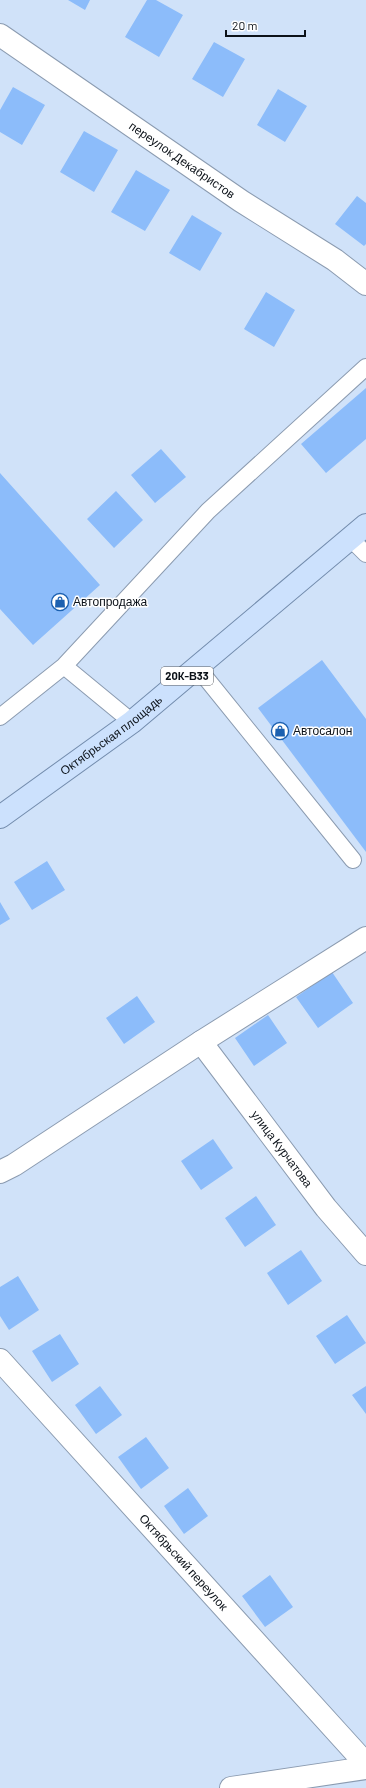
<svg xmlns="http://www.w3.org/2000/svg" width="366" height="1788" font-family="Barlow,sans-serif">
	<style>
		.building { fill: #8cbcfa }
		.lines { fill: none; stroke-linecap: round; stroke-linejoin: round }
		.service-casing { stroke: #8b9bb0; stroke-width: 18 }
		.minor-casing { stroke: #8b9bb0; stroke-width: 24 }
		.primary-casing { stroke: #738cad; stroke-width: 24 }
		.service { stroke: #fff; stroke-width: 16 }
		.minor { stroke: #fff; stroke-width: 22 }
		.primary { stroke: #cce1fd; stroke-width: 22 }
		.labels { text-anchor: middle; stroke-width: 3; stroke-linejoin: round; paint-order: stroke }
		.shield { fill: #fff; stroke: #55595e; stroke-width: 1 }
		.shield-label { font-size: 11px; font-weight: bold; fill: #0c1219 }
		.street-label { font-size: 12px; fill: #0c1219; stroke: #fff }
		.poi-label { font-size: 12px; fill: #0c1219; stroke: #fff; text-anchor: start }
	</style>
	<rect width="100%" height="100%" fill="#d0e2f9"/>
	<!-- building -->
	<path class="building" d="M68,0H90L85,10Z
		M147,0H156L183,15L159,57L125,37Z
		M214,42L245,59L223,97L192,79Z
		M13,87L45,105L22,145L0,132V110Z
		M278,89L307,106L285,142L257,125Z
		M84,131L118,150L94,192L60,172Z
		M136,170L170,190L145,231L111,212Z
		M357,196L366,203V244L364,246L335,224Z
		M192,215L222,233L200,271L169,253Z
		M266,292L295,310L274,347L244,329Z
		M366,388V439L326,473L301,444Z
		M161,449L186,477L155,503L131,475Z
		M0,473L100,585L33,645L0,609Z
		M116,491L143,520L114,548L87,519Z
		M322,660L366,719V852L258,708Z
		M47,861L65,890L32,910L14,882Z
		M0,902L10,919L0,925Z
		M332,972L353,1003L318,1028L296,997Z
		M137,996L155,1022L124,1044L106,1018Z
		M268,1015L287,1043L254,1066L235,1038Z
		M213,1139L233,1168L201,1190L181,1161Z
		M256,1196L276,1225L245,1247L225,1218Z
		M301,1250L322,1281L288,1305L267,1273Z
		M18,1276L39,1310L9,1330L0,1316V1287Z
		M347,1315L366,1343L335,1364L316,1336Z
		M60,1334L79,1364L52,1382L32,1351Z
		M100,1386L122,1415L96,1434L75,1405Z
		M366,1386V1414L352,1395Z
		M146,1437L169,1468L141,1489L118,1457Z
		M188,1488L208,1516L184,1534L164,1506Z
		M270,1575L293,1607L265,1627L242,1596Z"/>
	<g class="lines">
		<!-- service casing -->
		<g class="service-casing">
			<path id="service" d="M350,538L366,554
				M64,666L132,722
				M197,667L353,860
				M0,717L64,666L208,511L366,367"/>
		</g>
		<!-- minor casing -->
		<g class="minor-casing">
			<g id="minor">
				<path id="s1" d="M0,35L241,201L335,260L366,284"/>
				<path id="s2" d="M201,1042L326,1208L366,1254"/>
				<path d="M0,1172L14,1165L201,1042L366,938"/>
				<path id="s3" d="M0,1360L366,1764"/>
				<path d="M231,1788L366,1768"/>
			</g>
		</g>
		<!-- primary casing -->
		<g class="primary-casing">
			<g id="primary">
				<path id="s4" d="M0,817L132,722L366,525"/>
			</g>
		</g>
		<!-- service -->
		<use href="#service" class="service"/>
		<!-- minor -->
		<use href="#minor" class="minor"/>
		<!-- primary -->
		<use href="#primary" class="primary"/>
	</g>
	<!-- icons -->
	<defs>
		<g id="shop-ring" transform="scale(0.9)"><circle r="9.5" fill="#fff" stroke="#1b60b0" stroke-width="1.5"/><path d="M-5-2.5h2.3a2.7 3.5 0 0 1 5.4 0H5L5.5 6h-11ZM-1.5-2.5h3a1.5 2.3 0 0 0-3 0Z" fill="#1b60b0"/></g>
	</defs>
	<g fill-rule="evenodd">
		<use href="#shop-ring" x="60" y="602"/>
		<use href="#shop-ring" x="280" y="731"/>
	</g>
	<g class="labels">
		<!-- shield labels -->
		<rect class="shield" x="161" y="667" width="52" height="18" rx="3"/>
		<g class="shield-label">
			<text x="187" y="680">20К-В33</text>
		</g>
		<!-- street labels -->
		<g class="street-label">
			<text dy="4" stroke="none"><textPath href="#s1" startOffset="221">переулок Декабристов</textPath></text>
			<text dy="4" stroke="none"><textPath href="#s4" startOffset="138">Октябрьская площадь</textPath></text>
			<text dy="4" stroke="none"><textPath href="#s2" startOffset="134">улица Курчатова</textPath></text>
			<text dy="4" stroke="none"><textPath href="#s3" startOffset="273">Октябрьский переулок</textPath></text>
		</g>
		<!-- poi labels -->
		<g class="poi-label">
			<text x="73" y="606">Автопродажа</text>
			<text x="293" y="735">Автосалон</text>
		</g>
	</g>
	<!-- scale -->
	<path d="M226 30v6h79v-6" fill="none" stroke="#0c1219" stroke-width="2"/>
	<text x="232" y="30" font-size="12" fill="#0c1219" stroke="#ffffff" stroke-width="3" paint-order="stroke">20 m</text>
</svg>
